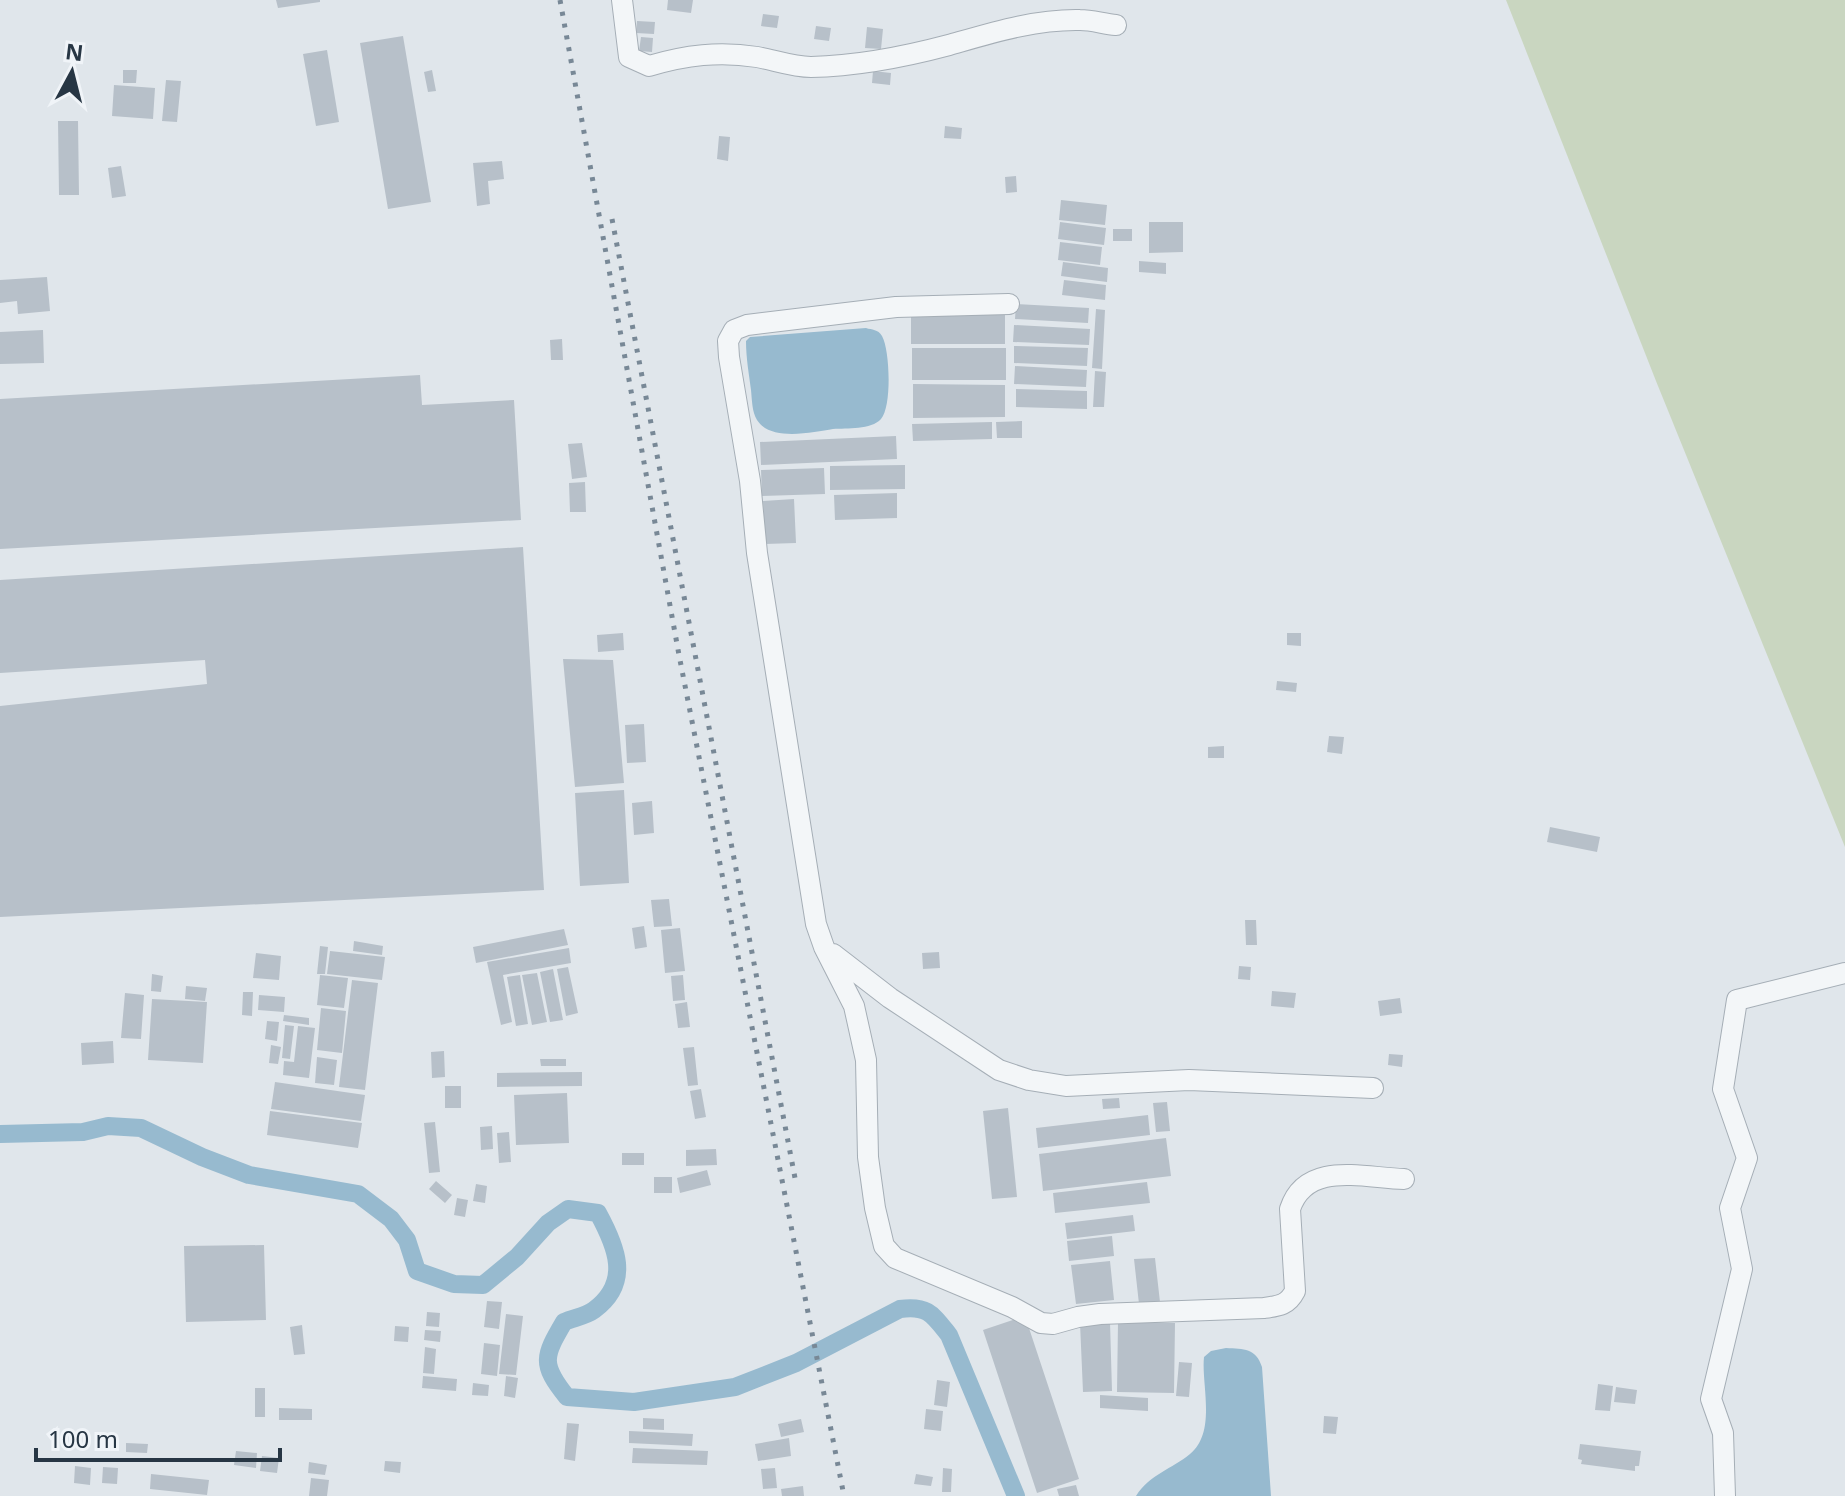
<svg xmlns="http://www.w3.org/2000/svg" width="1845" height="1496" font-family="'Noto Sans',sans-serif">
	<style>
		.green { fill: #c9d6c0 }
		.water { fill: #97bacf }
		.lines { fill: none; stroke-linecap: round; stroke-linejoin: round }
		.canal { stroke: #97bacf; stroke-width: 18 }
		.building { fill: #b7c0c9 }
		.street-casing { stroke: #a5aeb6; stroke-width: 22 }
		.street { stroke: #f3f6f8; stroke-width: 20 }
		.rail { stroke: #788896; stroke-width: 5; stroke-dasharray: 4 8; stroke-linecap: butt }
	</style>
	<rect width="100%" height="100%" fill="#e0e6eb"/>
	<!-- green -->
	<path class="green" d="M1506,0H1845V847L1656,381Z"/>
	<!-- water -->
	<path class="water" d="M866,328C872,330 878,329 882,336C890,350 892,407 881,419C871,430 847,428 833,429C813,432 771,442 757,420C752,412 752,400 751,390C749,374 746,358 746,341L750,337Z
		M1226,1348C1244,1349 1256,1348 1262,1367L1271,1496H1136C1150,1474 1172,1469 1190,1454C1217,1432 1201,1384 1204,1357L1211,1351Z"/>
	<g class="lines">
		<!-- canal -->
		<path class="canal" d="M0,1134L83,1132L108,1126L141,1128L202,1157L249,1175L358,1194L391,1219L407,1240L417,1271L454,1284L483,1285L517,1257L548,1223L568,1209L598,1213C616,1246 632,1282 594,1310C586,1316 573,1318 564,1322C544,1356 540,1364 567,1397L634,1402L735,1387L796,1363L900,1309C928,1305 933,1315 949,1335L1016,1496"/>
	</g>
	<!-- building -->
	<path class="building" d="M276,0H320V2L278,8Z
		M668,0H693L691,13L667,10Z
		M763,14L779,16L777,28L761,26Z
		M637,21L655,22L654,34L636,33Z
		M816,26L831,28L829,41L814,39Z
		M867,27L883,29L881,49L865,48Z
		M403,36L431,202L388,209L360,43Z
		M641,37L653,38L652,52L639,51Z
		M327,50L339,122L316,126L303,54Z
		M123,70H137L136,83H123Z
		M432,70L436,91L428,92L424,72Z
		M873,71L891,73L890,85L872,83Z
		M166,80L181,81L177,122L162,121Z
		M114,85L155,88L153,119L112,116Z
		M58,121H78L79,195H59Z
		M945,126L962,128L961,139L944,138Z
		M719,136L730,137L728,161L717,159Z
		M502,161L504,179L488,181L490,204L477,206L473,163Z
		M121,166L126,196L112,198L108,168Z
		M1016,176L1017,192L1006,193L1005,177Z
		M1061,200L1107,205L1105,225L1059,220Z
		M1060,222L1106,228L1104,245L1058,239Z
		M1149,222H1183V252L1149,253Z
		M1113,229H1132V241H1113Z
		M1060,242L1102,247L1100,265L1058,260Z
		M1139,261L1166,263V274L1139,272Z
		M1063,262L1108,268L1107,282L1061,276Z
		M47,277L50,311L18,314L17,301L0,303V280Z
		M1064,280L1106,285L1105,300L1062,295Z
		M1016,304L1089,308L1088,323L1015,319Z
		M1096,309L1105,310L1102,369L1092,368Z
		M911,310H1005V344H911Z
		M1014,325L1090,329L1089,345L1013,342Z
		M43,330L44,363L0,364V332Z
		M562,339L563,360H551L550,340Z
		M1014,346L1088,348L1087,366L1014,363Z
		M912,348H1006V380H912Z
		M1015,366L1087,370L1086,387L1014,384Z
		M1095,371L1106,372L1104,407H1093Z
		M420,375L422,405L514,400L521,520L0,549V399Z
		M913,384L1005,385V417L913,418Z
		M1016,389L1087,391V409L1016,407Z
		M1022,421V438H997L996,422Z
		M992,422V439L913,441L912,424Z
		M896,436L897,459L761,465L760,442Z
		M582,443L587,477L572,479L568,444Z
		M905,465V489L830,490V466Z
		M824,468L825,494L762,496L761,470Z
		M585,482L586,512H570L569,483Z
		M897,493V518L835,520L834,495Z
		M794,499L796,543L765,544L763,501Z
		M523,547L544,890L0,917V706L207,684L205,660L0,673V580Z
		M623,633L624,650L598,652L597,635Z
		M1287,633H1301V646L1287,645Z
		M563,659L613,660L624,783L575,787Z
		M1277,681L1297,683L1296,692L1276,690Z
		M644,724L646,762L627,763L625,725Z
		M1329,736L1344,737L1342,754L1327,752Z
		M1224,746V758H1208V747Z
		M624,790L629,883L580,886L575,793Z
		M652,801L654,833L634,835L632,803Z
		M1550,827L1600,837L1597,852L1547,842Z
		M669,899L672,926L654,927L651,900Z
		M1245,920H1256L1257,945H1246Z
		M644,926L647,947L635,949L632,928Z
		M680,928L685,971L665,973L661,930Z
		M564,929L568,945L476,963L473,947Z
		M354,941L383,946L382,955L353,951Z
		M320,946L328,947L325,974H317Z
		M569,948L571,963L503,975L512,1022L501,1025L487,962Z
		M330,951L385,957L382,980L327,974Z
		M939,952L940,968L923,969L922,953Z
		M256,953L281,956L279,980L253,978Z
		M1239,966L1251,967L1250,980L1238,979Z
		M568,967L578,1013L566,1016L557,969Z
		M553,969L563,1020L550,1022L540,972Z
		M537,973L547,1022L532,1025L522,975Z
		M152,974L163,976L161,992L151,991Z
		M320,975L348,978L344,1008L317,1005Z
		M520,975L528,1024L516,1026L507,977Z
		M683,975L685,1000L673,1001L671,976Z
		M352,980L378,983L365,1090L339,1087Z
		M186,986L207,988L205,1001L185,999Z
		M1272,991L1296,993L1294,1008L1271,1006Z
		M243,992H253L252,1016L242,1015Z
		M125,993L144,995L141,1039L121,1038Z
		M259,995L285,997L284,1012L258,1010Z
		M1400,998L1402,1013L1380,1016L1378,1001Z
		M152,999L207,1002L203,1063L148,1060Z
		M687,1002L690,1027L678,1028L675,1004Z
		M321,1008L346,1011L342,1053L317,1050Z
		M284,1015L309,1018V1025L283,1021Z
		M267,1021L279,1022L277,1041L265,1039Z
		M285,1025L294,1026L290,1059L282,1058Z
		M298,1026L315,1028L309,1078L283,1075L284,1061L294,1062Z
		M113,1041L114,1063L82,1065L81,1043Z
		M271,1045L281,1047L278,1064L269,1063Z
		M694,1047L698,1085L688,1086L683,1048Z
		M444,1051L445,1077L432,1078L431,1052Z
		M1389,1054L1403,1055L1402,1067L1388,1065Z
		M317,1057L337,1060L334,1085L315,1083Z
		M540,1059H566V1066H541Z
		M582,1072V1086L497,1087V1073Z
		M275,1082L365,1095L361,1121L271,1109Z
		M445,1086H461V1108H445Z
		M701,1089L706,1117L695,1119L690,1091Z
		M567,1093L569,1143L516,1145L514,1095Z
		M1119,1098L1120,1108L1103,1109L1102,1099Z
		M1167,1102L1170,1131L1156,1132L1153,1103Z
		M1008,1108L1017,1197L992,1199L983,1111Z
		M270,1111L362,1123L358,1148L267,1135Z
		M1148,1115L1150,1135L1038,1148L1036,1128Z
		M435,1122L440,1172L429,1173L424,1123Z
		M492,1126L493,1149L481,1150L480,1127Z
		M509,1132L511,1162L499,1163L497,1133Z
		M1166,1138L1171,1176L1043,1191L1039,1154Z
		M716,1149L717,1165L686,1166V1150Z
		M622,1153H644V1165H622Z
		M707,1170L711,1185L680,1193L677,1178Z
		M654,1177H672V1193H654Z
		M436,1181L452,1195L445,1203L429,1189Z
		M1147,1182L1150,1203L1055,1213L1053,1193Z
		M476,1184L487,1186L485,1203L473,1201Z
		M457,1198L468,1200L465,1217L454,1215Z
		M1133,1215L1135,1231L1067,1239L1065,1223Z
		M1112,1236L1114,1256L1069,1261L1067,1241Z
		M264,1245L266,1320L186,1322L184,1246Z
		M1155,1258L1160,1302L1139,1304L1134,1259Z
		M1110,1261L1114,1300L1076,1304L1071,1265Z
		M487,1301L502,1302L499,1329L484,1327Z
		M427,1312L440,1313L439,1327L426,1326Z
		M506,1314L523,1316L516,1375L499,1374Z
		M1025,1316L1079,1479L1037,1493L983,1330Z
		M1110,1322L1112,1391L1083,1392L1080,1323Z
		M1118,1322L1175,1323L1174,1393L1117,1392Z
		M302,1325L305,1354L294,1355L290,1327Z
		M395,1326L409,1327L408,1342L394,1341Z
		M425,1330L441,1331L440,1342L424,1340Z
		M484,1343L500,1345L497,1376L481,1374Z
		M425,1347L436,1349L434,1374L423,1373Z
		M1179,1362L1192,1363L1189,1397L1176,1396Z
		M423,1376L457,1379L456,1391L422,1388Z
		M506,1376L518,1378L515,1398L504,1396Z
		M937,1380L950,1382L947,1407L934,1405Z
		M473,1383L489,1385L488,1396L472,1395Z
		M1598,1384L1613,1386L1610,1411L1595,1410Z
		M1616,1387L1637,1390L1635,1404L1614,1402Z
		M255,1388H265V1417H255Z
		M1100,1395L1148,1398V1411L1100,1408Z
		M279,1408L312,1409V1420H279Z
		M926,1409L943,1411L941,1431L924,1429Z
		M1324,1416L1338,1417L1336,1434L1323,1433Z
		M643,1418L664,1419V1430L643,1429Z
		M801,1419L804,1432L781,1437L778,1424Z
		M567,1423L579,1424L575,1461L564,1459Z
		M629,1431L693,1434L692,1446L629,1443Z
		M789,1438L791,1456L758,1461L755,1444Z
		M126,1443L148,1444L147,1453L126,1452Z
		M1580,1444L1641,1451L1639,1466H1635V1471L1581,1464L1582,1460L1578,1459Z
		M633,1448L708,1451L707,1465L632,1463Z
		M236,1451L257,1453L256,1468L234,1465Z
		M262,1456L279,1458L277,1473L260,1471Z
		M385,1461L401,1462L400,1473L384,1471Z
		M309,1462L327,1465L325,1475L308,1473Z
		M75,1466L91,1468L90,1485L74,1483Z
		M103,1467L118,1468L117,1484L102,1483Z
		M775,1468L777,1488L763,1489L761,1469Z
		M943,1468L952,1469L951,1492H942Z
		M151,1474L209,1480L207,1495L150,1489Z
		M916,1474L933,1477L931,1486L914,1484Z
		M311,1478L329,1480L327,1496H309Z
		M1076,1485L1079,1496H1059L1057,1489Z
		M803,1486L804,1496H782L781,1489Z"/>
	<g class="lines">
		<!-- street casing -->
		<g class="street-casing">
			<path id="street" d="M622,0L629,57L649,66C686,55 719,51 757,57C774,60 793,67 811,67C857,66 904,57 949,45C991,33 1035,19 1080,20C1092,20 1104,24 1116,25
				M1009,304L896,307L747,325L734,330L728,341L729,357L750,481L757,553L816,924L824,947L854,1006L866,1060L868,1157L875,1208L884,1246L895,1258L1012,1307L1041,1323L1053,1324L1078,1317L1100,1314L1264,1308C1279,1306 1288,1305 1295,1291L1290,1209C1306,1160 1363,1178 1404,1179
				M833,954L890,998L999,1070L1029,1080L1066,1086L1189,1080L1373,1088
				M1725,1496L1723,1433L1711,1399L1742,1269L1730,1208L1747,1158L1723,1089L1737,1000L1845,973"/>
		</g>
		<!-- street -->
		<use href="#street" class="street"/>
		<!-- rail -->
		<path class="rail" d="M560,0L679,655L844,1496
			M612,219L795,1178"/>
	</g>
	<!-- north arrow -->
	<g transform="translate(72 72) rotate(7)" stroke="#f0f4f8" stroke-width="6" paint-order="stroke">
	<path d="M0-6L14 30L0 20L-14 30Z" fill="#273644"/>
	<text y="-12" font-size="22" font-weight="bold" text-anchor="middle" fill="#273644">N</text>
	</g>
	<!-- scale -->
	<path d="M36 1448v12h244v-12" fill="none" stroke="#273644" stroke-width="4"/>
	<text x="48" y="1448" font-size="24" fill="#273644" stroke="#f0f4f8" stroke-width="6" paint-order="stroke">100 m</text>
</svg>
